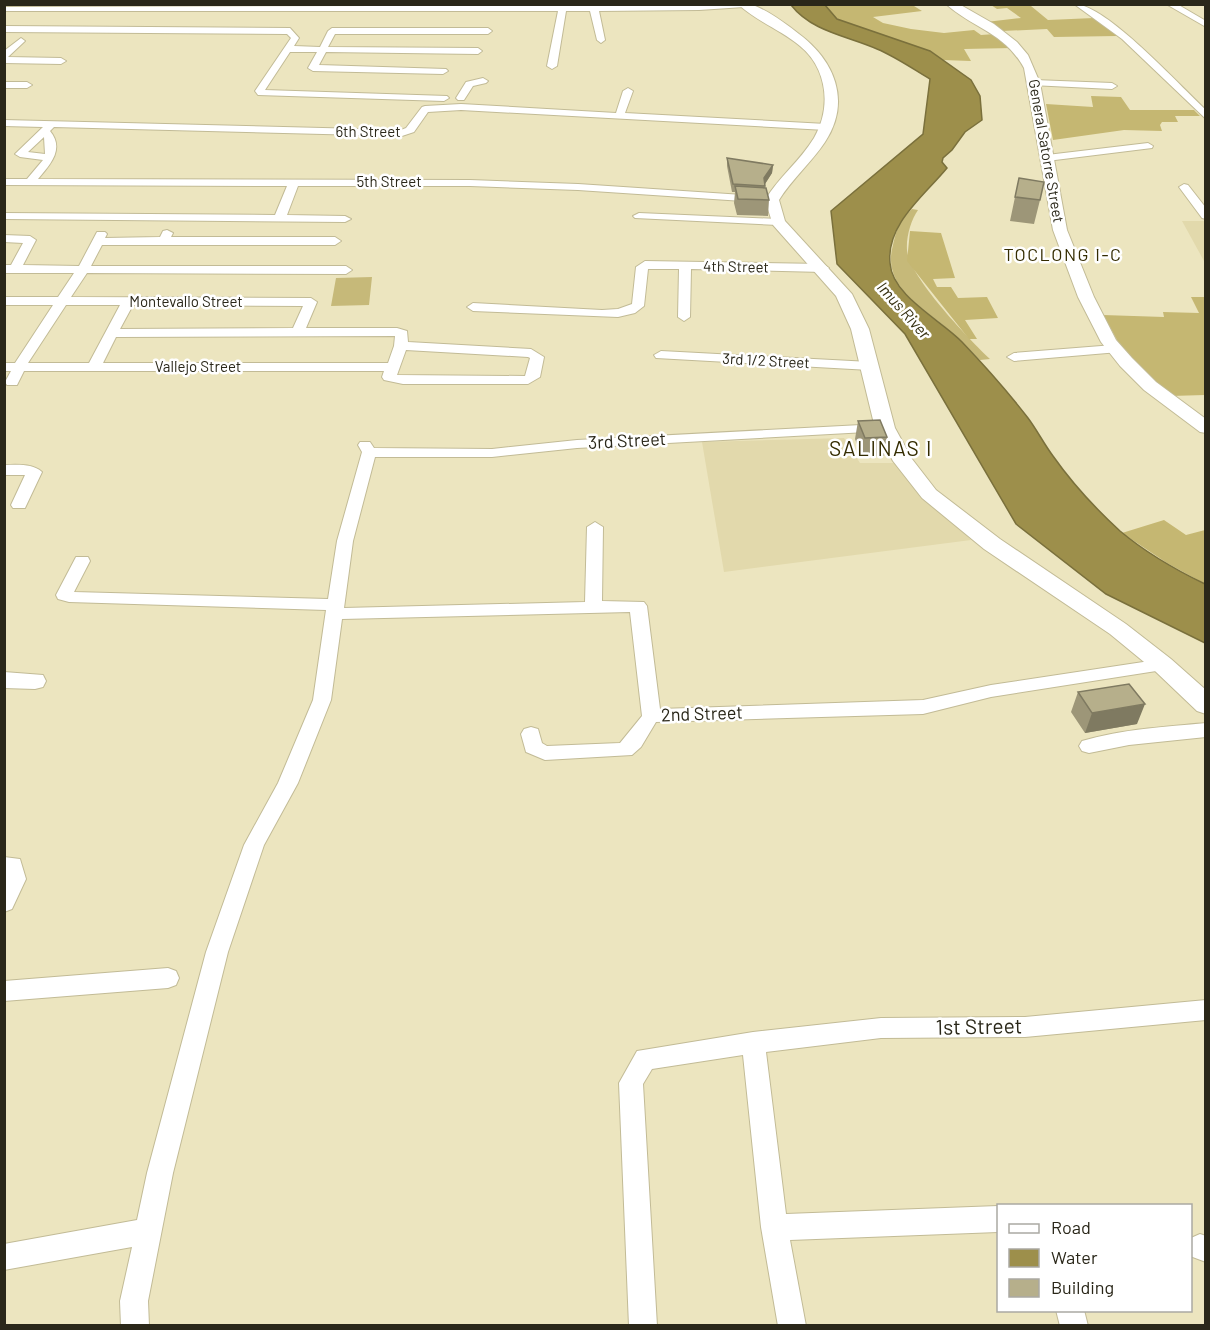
<svg xmlns="http://www.w3.org/2000/svg" width="1210" height="1330" font-family="Barlow,sans-serif">
	<style>
		.built { fill: #e2d9ac }
		.green { fill: #c6b979 }
		.forest { fill: #c5b772 }
		.water { fill: #9d8f4b; stroke: #7a703c; stroke-width: 1.5 }
		.lines { fill: none; stroke-linecap: round; stroke-linejoin: round }
		.minor-casing { stroke: #c2bb96; stroke-width: 2 }
		.tertiary-casing { stroke: #c2bb96; stroke-width: 2 }
		.secondary-casing { stroke: #c2bb96; stroke-width: 2 }
		.minor { fill: #fff; fill-rule: evenodd }
		.tertiary { fill: #fff; fill-rule: evenodd }
		.secondary { fill: #fff; fill-rule: evenodd }
		.wall { fill: #9d9678 }
		.shaded-wall { fill: #7f7a61 }
		.building { fill: #b6af8b; stroke: #7f7a61; stroke-width: 1.5 }
		.labels { text-anchor: middle; stroke-width: 5; stroke-linejoin: round; paint-order: stroke }
		.far-street-label { font-size: 15px; fill: #2a2719; stroke: #fff }
		.far-water-label { font-size: 16px; font-style: italic; fill: #363011; stroke: #fff }
		.far-quarter-label { font-size: 18px; letter-spacing: 1.5px; fill: #342c01; stroke: #fff }
		.street-label { font-size: 18px; fill: #2a2719; stroke: #fff }
		.quarter-label { font-size: 21px; letter-spacing: 1.5px; fill: #342c01; stroke: #fff }
		.near-street-label { font-size: 21px; fill: #2a2719; stroke: #fff }
	</style>
	<rect width="100%" height="100%" fill="#ece5bf"/>
	<!-- built -->
	<path class="built" d="M1182,221H1205V261H1204Z
		M844,438L860,463H895L971,540L724,572L702,442Z"/>
	<!-- green -->
	<path class="green" d="M912,209L918,210C911,220 906,237 907,250C909,277 969,339 990,359L980,360C968,348 956,336 943,325C917,304 882,283 893,245C897,228 899,222 912,209Z
		M372,277L369,305L331,306L336,278Z"/>
	<!-- forest -->
	<path class="forest" d="M904,4L914,6L922,11L873,17L883,23L911,29L944,33L974,30L981,35L995,34L1012,48L964,49L971,61L943,60L930,51L842,22L833,16L825,5Z
		M991,5L1031,6L1048,20L1094,18L1117,36L1054,37L1047,29L1002,31L986,22L1021,18L1007,8L997,9Z
		M1091,96L1121,97L1130,110H1194L1200,116H1175L1178,122H1162L1160,125L1162,131L1124,130L1053,140L1046,104L1093,107Z
		M910,231L941,233L955,278L933,279L937,287H951L958,298L987,297L998,318L965,320L977,339H969L965,334L907,261Z
		M1191,297H1205V395L1170,396L1121,347L1103,315L1164,317L1163,312L1199,313Z
		M1164,520L1186,535L1205,530V584L1167,563L1122,533Z"/>
	<!-- water -->
	<path class="water" d="M791,5H825L837,19L930,51L971,80L980,96L982,120L965,132L952,150L943,158L942,162L947,168C925,195 886,224 890,263C892,296 941,320 962,342C985,366 1008,392 1028,418C1037,430 1044,444 1053,456C1072,483 1096,509 1120,531C1145,552 1176,570 1205,584V643L1106,594L1016,524L905,334L837,264L831,211L923,134L930,79C913,69 896,57 877,49C848,36 812,32 791,5Z"/>
	<g class="lines">
		<!-- minor casing -->
		<g class="minor-casing">
			<path id="minor" d="M1074,4C1106,4 1180,86 1206,110V119L1122,39Z
				M1166,4H1177L1206,21V27Z
				M748,5L744,7L699,10L599,11L605,40L601,43L597,40L590,11H566L557,66L552,69L547,66L558,11H4V7Z
				M4,26L290,28L299,38L294,46L320,47L328,31L332,28H488L492,31L488,34H335L328,47L478,48L482,51L478,54L326,52L319,65L446,69L448,71L443,74L313,71L308,68L317,52H290L265,90L447,96L449,98L444,101L258,95L255,91L291,38L287,34L4,32Z
				M21,38L25,41L8,57L61,58L66,61L61,64L4,63V51Z
				M483,78L488,81L486,83L473,86L464,100H458L456,98L466,82Z
				M1034,80L1112,83L1117,86L1112,89L1031,85V81Z
				M4,82H27L32,85L27,88H4Z
				M628,88L633,91L625,113L826,124L831,127L826,130L461,110L428,112L414,132L402,136L54,127L50,131C65,149 50,165 38,179L470,180L578,184L758,196L764,199L758,202L578,190L470,186H298L287,215L345,216L351,219L345,222L4,219V213L275,215L287,186L4,185V179H27L43,160L20,157L15,154L43,127L4,126V120L401,130L406,128L422,107L425,106L461,104L616,113L623,91ZM44,137L45,154L28,152Z
				M1148,143L1153,146L1152,148L1047,161L1042,158L1047,155Z
				M1184,184L1188,185L1206,208V219L1202,218L1179,187Z
				M639,213L778,219L784,222L778,225L635,218L633,216Z
				M167,230L173,233L171,237H335L341,241L335,245H102L91,266H346L352,270L346,274L87,273L71,297L311,298L317,302L306,328H397L407,331L408,342L531,349L544,357L540,377L528,384H403L384,380L382,377L384,371H24L17,385H7L5,382L11,371H4V363H15L53,305H4V297H58L74,273H4V265H11L23,243L4,242V235L30,236L36,240L23,265L79,266L97,232H105L107,234L105,238L160,237L163,231ZM66,305H120L89,363H28ZM133,305L303,306L293,328L120,329ZM395,336L394,346L388,363H103L116,337ZM406,350L528,357L530,358L525,376L397,375Z
				M645,261L823,264L829,268L823,272L691,269L690,317L684,321L678,317L679,269H648L644,306L635,313L618,317L473,311L467,307L473,303L602,310L618,309L632,304L636,267Z
				M1114,345L1121,349L1119,352L1014,361L1007,357L1014,353Z
				M661,351L870,362L877,366L870,370L656,358L654,355Z
				M880,424L887,428L885,431L577,448L492,457H375L353,541L344,608L585,602L587,527L595,522L603,527L602,601L644,602L647,606L660,709L923,700L991,685L1163,659L1169,661L1172,665L1169,669L991,697L923,714L656,722L641,747L632,755L545,760L526,752L521,734L524,729L531,727L538,729L542,743L547,746L620,743L642,716L630,612L342,619L331,700L298,783L264,845L228,952L173,1173L148,1301L149,1326H121L120,1301L132,1247L4,1270V1244L137,1220L147,1173L206,952L244,845L278,783L313,700L326,610L69,602L58,599L56,595L76,557H88L90,561L74,592L328,599L337,541L362,452L358,445L360,442H370L374,448L492,449L577,440Z
				M4,465C17,465 32,463 42,472L25,508H13L11,505L25,475H4Z
				M1206,723V737L1129,745L1089,753L1082,751L1079,746L1082,741C1122,729 1165,727 1206,723Z
				M4,857L20,859L26,879L12,909L4,912Z
				M168,968L176,971L179,978L176,985L168,988L4,1001V981Z
				M1206,1000V1020L1025,1037L881,1038L766,1052L786,1214L998,1206V1232L790,1240L806,1326H778L761,1227L743,1055L652,1069L643,1084L657,1326H629L619,1083L637,1051L753,1032L881,1018L1025,1017Z
				M1200,1234L1206,1236V1262L1190,1256L1191,1238Z
				M1056,1310H1084L1088,1326H1060Z"/>
		</g>
		<!-- tertiary casing -->
		<g class="tertiary-casing">
			<path id="tertiary" d="M946,4H959L994,24L1017,42L1028,55L1040,83L1067,230L1094,297L1116,340L1132,358L1156,382L1206,419V433L1200,432L1144,390L1120,366L1101,342L1078,297L1053,230L1024,68C1004,32 974,29 946,4Z
				M4,672L43,675L46,681L43,687L35,689L4,688Z"/>
		</g>
		<!-- secondary casing -->
		<g class="secondary-casing">
			<path id="secondary" d="M738,4C742,4 748,3 752,5C764,8 788,25 799,34C834,60 852,101 825,142C811,163 792,179 779,200L785,221L852,294L869,329L895,428L912,459L936,490L1000,539L1126,624L1171,659L1206,690V714L1197,711L1155,671L1110,634L984,549L922,498L893,461L875,428L851,329L836,296L773,225L765,200C779,177 800,161 814,138C832,107 827,68 800,46C781,30 756,21 738,4Z"/>
		</g>
		<!-- minor -->
		<use href="#minor" class="minor"/>
		<!-- tertiary -->
		<use href="#tertiary" class="tertiary"/>
		<!-- secondary -->
		<use href="#secondary" class="secondary"/>
	</g>
	<!-- wall -->
	<path class="wall" d="M727,158L773,165L772,173L765,184V188L769,200L768,216L737,215L734,203L735,192H732L727,166Z
		M1019,178L1040,200L1034,224L1010,221Z
		M858,421L887,437L884,456L862,457L855,439Z
		M1078,692L1137,724L1085,733L1071,712Z"/>
	<!-- shaded-wall -->
	<path class="shaded-wall" d="M773,165L772,173L763,187L764,178Z
		M1145,704L1137,724L1085,733L1092,713Z"/>
	<!-- building -->
	<path class="building" d="M727,158L773,165L764,178L765,186L733,184Z
		M1019,178L1044,182L1040,200L1015,197Z
		M735,186L766,188L769,200L738,199Z
		M880,420L887,437L865,438L858,421Z
		M1129,684L1145,704L1092,713L1078,692Z"/>
	<g class="labels">
		<!-- far-street labels -->
		<g class="far-street-label">
			<text x="368" y="137">6th Street</text>
			<text transform="translate(1046 151) rotate(80)" y="5">General Satorre Street</text>
			<text x="389" y="187">5th Street</text>
			<text transform="translate(736 267) rotate(1)" y="5">4th Street</text>
			<text x="186" y="307">Montevallo Street</text>
			<text transform="translate(766 361) rotate(3)" y="5">3rd 1/2 Street</text>
			<text x="198" y="372">Vallejo Street</text>
		</g>
		<!-- far-water labels -->
		<g class="far-water-label">
			<text transform="translate(904 310) rotate(48)" y="6">Imus River</text>
		</g>
		<!-- far-quarter labels -->
		<g class="far-quarter-label">
			<text x="1063" y="261">TOCLONG I-C</text>
		</g>
		<!-- street labels -->
		<g class="street-label">
			<text transform="translate(627 441) rotate(-3)" y="6">3rd Street</text>
			<text transform="translate(702 714) rotate(-2)" y="6">2nd Street</text>
		</g>
		<!-- quarter labels -->
		<g class="quarter-label">
			<text x="881" y="456">SALINAS I</text>
		</g>
		<!-- near-street labels -->
		<g class="near-street-label">
			<text transform="translate(979 1027) rotate(-1)" y="7">1st Street</text>
		</g>
	</g>
	<!-- border -->
	<rect width="1210" height="1330" fill="none" stroke="#2a2719" stroke-width="12"/>
	<!-- legend -->
	<rect x="997" y="1204" width="195" height="108" fill="#ffffff" stroke="#aaa9a3" stroke-width="1.5"/>
	<rect x="1009" y="1224" width="30" height="9" fill="#ffffff" stroke="#aaa9a3" stroke-width="1.5"/>
	<text x="1051" y="1234" font-size="18" fill="#2a2719">Road</text>
	<rect x="1009" y="1249" width="30" height="18" fill="#9d8f4b" stroke="#aaa9a3" stroke-width="1.5"/>
	<text x="1051" y="1264" font-size="18" fill="#2a2719">Water</text>
	<rect x="1009" y="1279" width="30" height="18" fill="#b6af8b" stroke="#aaa9a3" stroke-width="1.5"/>
	<text x="1051" y="1294" font-size="18" fill="#2a2719">Building</text>
</svg>
